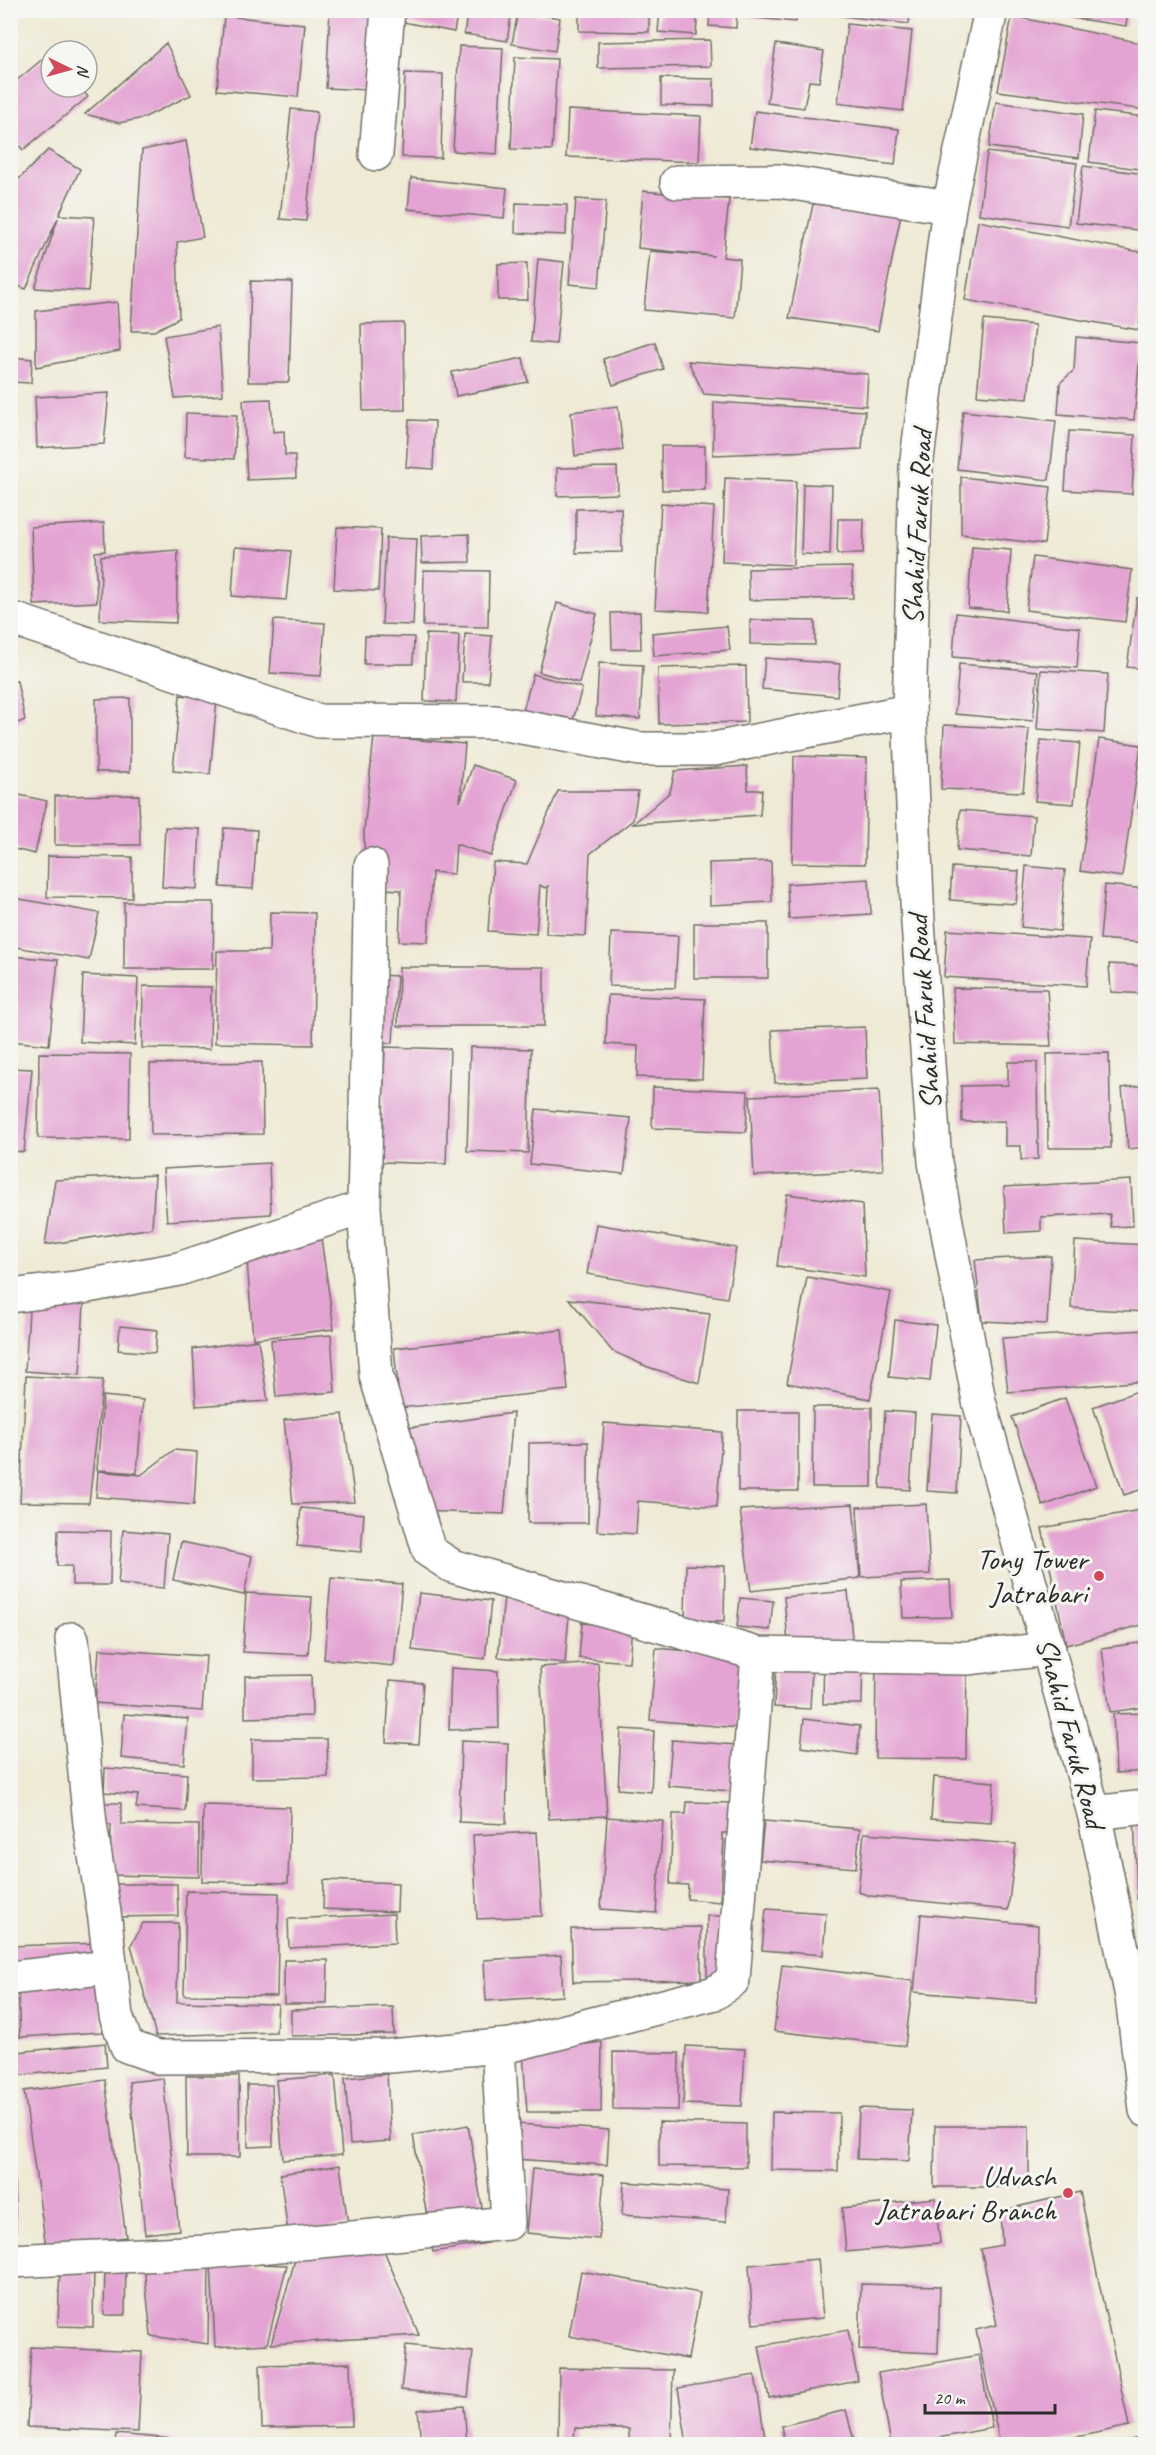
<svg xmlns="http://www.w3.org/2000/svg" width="1156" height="2455" font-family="Caveat,sans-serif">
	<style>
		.building { fill: #e4a4d3 }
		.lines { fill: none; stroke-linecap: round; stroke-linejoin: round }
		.minor-casing { stroke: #706e66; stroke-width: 36 }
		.major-casing { stroke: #706e66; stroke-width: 36 }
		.minor { stroke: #fff; stroke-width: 33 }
		.major { stroke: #fff; stroke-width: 33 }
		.poi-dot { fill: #d1495b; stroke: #f6f6f2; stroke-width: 2 }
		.labels { text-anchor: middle; stroke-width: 6; stroke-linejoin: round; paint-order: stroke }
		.street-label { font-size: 30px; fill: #2b2b2b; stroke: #f6f6f2 }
		.poi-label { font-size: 30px; fill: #2b2b2b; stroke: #f6f6f2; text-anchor: end }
	</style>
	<rect width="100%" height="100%" fill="#f6f6f2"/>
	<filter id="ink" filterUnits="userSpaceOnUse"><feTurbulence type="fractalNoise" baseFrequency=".0167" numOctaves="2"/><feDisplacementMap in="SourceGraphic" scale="12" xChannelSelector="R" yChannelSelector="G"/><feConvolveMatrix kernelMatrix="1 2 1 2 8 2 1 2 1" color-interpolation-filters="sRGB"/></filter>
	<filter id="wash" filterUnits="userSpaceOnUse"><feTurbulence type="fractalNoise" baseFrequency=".008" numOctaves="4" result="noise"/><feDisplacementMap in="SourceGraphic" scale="24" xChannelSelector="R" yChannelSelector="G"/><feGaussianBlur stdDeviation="1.35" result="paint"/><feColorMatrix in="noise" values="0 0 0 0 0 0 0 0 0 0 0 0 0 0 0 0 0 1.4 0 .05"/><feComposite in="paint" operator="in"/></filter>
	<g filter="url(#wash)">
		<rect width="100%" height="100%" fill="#efead5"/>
		<g id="blocks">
			<!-- building -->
			<path class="building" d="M330,10H374L370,90L326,88Z
				M389,10H458L454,32L388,19Z
				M468,10H512L507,41L464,34Z
				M579,10H649V32L579,31Z
				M660,10H698L696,35L658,32Z
				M710,10H737L736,28L709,26Z
				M747,10H797L796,22L746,17Z
				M834,10H910L909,24L834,15Z
				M1018,10H1128L1126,26Z
				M518,11L560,18L555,51L512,44Z
				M224,16L305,24L298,97L217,90Z
				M1012,16L1146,44V110L998,91Z
				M847,24L912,31L903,111L838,103Z
				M710,40L711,66L598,68V42Z
				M166,43L191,95L143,118L119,123L85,114Z
				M776,44L824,51L819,82L809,81L804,108L767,103Z
				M459,46L503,48L497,154L453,151Z
				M51,52V87H80L88,97L23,150L10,135V86Z
				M515,57L557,59L552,150L511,149Z
				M405,73L443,74L441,158L402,157Z
				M661,78L714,79V106L661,105Z
				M996,102L1083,114L1079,158L989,147Z
				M291,109L317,112L306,221L280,219Z
				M568,110L701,116L699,162L566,157Z
				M755,111L899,129L895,165L750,147Z
				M1095,111L1146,117V170L1089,162Z
				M186,141L203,237L177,242L179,318L154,331H131L142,150Z
				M48,150L80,169L59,215L94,217L88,291L35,288L58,218L26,289L10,283V188Z
				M987,152L1077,163L1068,226L979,214Z
				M1083,166L1146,174V231L1076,223Z
				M411,178L507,188L504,218L408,209Z
				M643,191L729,199L723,257L740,259L735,318L644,310L650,251L714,256L638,248Z
				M576,199L606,201L599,287L569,284Z
				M516,203L567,205L566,235L515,233Z
				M813,204L902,209L878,331L789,318Z
				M978,221L1146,253L1139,330L965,300Z
				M538,259L564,262L556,344L531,342Z
				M527,263L528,300H498V264Z
				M251,281L292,282L289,382H248Z
				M117,302L120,351L36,367V311Z
				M984,320L1035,325L1028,399L977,395Z
				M404,323L405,410L363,411L361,324Z
				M218,327L223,395L175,398L164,336Z
				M1076,337L1141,343L1134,420L1058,414L1060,383L1074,370Z
				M655,342L663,369L613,385L603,359Z
				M10,357L32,359L31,383L10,382Z
				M523,358L528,382L456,396L452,372Z
				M688,361L868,374L866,406L704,394Z
				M109,393L104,444L37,448L35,397Z
				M271,399L273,432L284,431L285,455H295L296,478L247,480L243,400Z
				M714,402L865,411L862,449L713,455Z
				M618,406L623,450L575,456L571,412Z
				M963,411L1056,421L1049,480L957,469Z
				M186,413L237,415L234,459L185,457Z
				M409,420L435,421L433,469L406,467Z
				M1069,431L1135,435L1132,494L1065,490Z
				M661,446H705V490H662Z
				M617,467L618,494L557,496V468Z
				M961,477L1051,487L1044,544L961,534Z
				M725,478L796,481L793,565L722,562Z
				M803,484L832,485L830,555L801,554Z
				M661,503L714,507L708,612L655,609Z
				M621,508L622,552L576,553V509Z
				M838,519H864L863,554H837Z
				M104,523L105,551L95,552L97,602L34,605L31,527Z
				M337,527L381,529L378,591L334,589Z
				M469,534L470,562L422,563L421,536Z
				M386,538L417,539L413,625L382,624Z
				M235,547L291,551L286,600L232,596Z
				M972,547L1011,550L1007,611L968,608Z
				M178,550L176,623L100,620L101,556Z
				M1033,557L1132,570L1125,622L1026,610Z
				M852,567L853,598L749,600L748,569Z
				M424,570L489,571L488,627L423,626Z
				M1137,598L1146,599V669L1127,667Z
				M557,603L597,614L579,683L539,672Z
				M640,612L641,649H612L611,613Z
				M956,613L1080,628L1077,668L953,657Z
				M274,620L325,623L321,676L270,673Z
				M750,620L815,621V645L750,644Z
				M727,626L730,650L654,656L652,633Z
				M426,634L459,635L456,702L424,701Z
				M465,634L492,636L488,682H462Z
				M365,636L414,637L413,664H364Z
				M765,658L840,664L837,696L762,689Z
				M599,663L643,665L640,719L596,716Z
				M959,664L1038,671L1033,721L955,714Z
				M746,666L747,722L659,724L658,668Z
				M1041,670L1108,674L1104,733L1037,729Z
				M533,674L582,688L570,731L521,718Z
				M10,681H17L25,720L10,726Z
				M180,695L217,699L210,774L173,771Z
				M130,698V772H96V699Z
				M944,725L1029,729L1023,792L941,789Z
				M374,736L465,744L460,802L473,765L517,780L491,856L456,844L454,874L432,872L428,942L399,941L401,890L365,888L364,831Z
				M1099,739L1141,745L1122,877L1080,871Z
				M1041,740L1080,743L1074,804L1035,801Z
				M1143,747H1146V808H1138Z
				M794,756L867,758L865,864L792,863Z
				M747,766L748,790H762L760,815L633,824L670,792L675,771Z
				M558,791H638L633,820L590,854L586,936L546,934L548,886L545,888L540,885L536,934L488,931L493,862L527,864Z
				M10,793L47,801L35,854L10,848Z
				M139,795L140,845H55V796Z
				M960,810L1034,816L1031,856L957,850Z
				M165,827L200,829L197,889L162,887Z
				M224,828L257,830L253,889L220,887Z
				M48,856L132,857V898L47,897Z
				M771,861L772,902L710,905L709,863Z
				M1026,866L1065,870L1060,931L1021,927Z
				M952,867L1019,871L1016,904L950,900Z
				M869,879L871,914L789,919L787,884Z
				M1105,885L1146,889V943L1100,939Z
				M14,898L99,913L89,960L10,946Z
				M124,902H214L213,969H124Z
				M270,912L315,913L313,1045L215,1043L217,951H269Z
				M694,923H768V978H694Z
				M947,930L1090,939L1086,986L944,977Z
				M611,933L678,936L675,988L609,986Z
				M10,956L58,960L49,1045L10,1041Z
				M1109,964L1146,966V994L1111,992Z
				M399,967H544V1026H398Z
				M360,974L397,976L393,1043L357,1041Z
				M83,975L138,978L135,1045L80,1042Z
				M143,986L211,987L210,1049L142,1048Z
				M953,988L1047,989L1051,1046L955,1044Z
				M608,995L705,999L702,1079L637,1077L638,1046L606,1044Z
				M865,1027L867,1079L775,1083L772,1030Z
				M385,1047L450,1049L446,1164L381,1162Z
				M470,1047L531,1049L528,1153L467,1151Z
				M39,1053L130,1054L129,1139L38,1138Z
				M1109,1053L1111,1148H1048L1047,1054Z
				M262,1062L263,1134L151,1135L150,1064Z
				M1008,1062H1037L1038,1159L1021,1160V1146H1005V1121L962,1122L961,1086L1008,1085Z
				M10,1068L32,1069L24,1152L10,1151Z
				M1146,1085V1147L1128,1149L1122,1088Z
				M653,1087L748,1091L746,1132L652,1128Z
				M879,1090L883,1170L754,1176L750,1096Z
				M536,1109L631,1118L624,1174L530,1164Z
				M269,1163L271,1214L167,1221L163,1169Z
				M155,1175L152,1228L45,1245L55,1180Z
				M1131,1180L1133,1226L1111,1227L1110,1214L1041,1217V1231L1006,1233L1004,1187Z
				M787,1194L862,1204L865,1277L777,1266Z
				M596,1224L736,1248L727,1298L587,1274Z
				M321,1238L334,1329L253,1339L246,1248Z
				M1075,1241L1146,1245V1312L1071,1308Z
				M1051,1256L1047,1324L982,1321L975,1260Z
				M807,1277L891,1292L870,1399L787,1383Z
				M31,1282L85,1285L80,1375L25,1371Z
				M569,1299L710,1314L699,1383L648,1367L612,1351Z
				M895,1320L936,1325L930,1381L889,1377Z
				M120,1326L157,1330L155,1353L118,1350Z
				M562,1330L568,1390L400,1408L394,1348Z
				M1146,1330V1381L1008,1392L1002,1338Z
				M331,1335L335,1392L276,1397L271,1340Z
				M258,1340L268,1401L196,1406L193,1349Z
				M26,1376L103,1380L89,1503L20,1502Z
				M1146,1388V1488L1124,1495L1093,1407Z
				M103,1396L143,1400L137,1473L97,1470Z
				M1065,1398L1096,1486L1043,1506L1012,1417Z
				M813,1407H872V1487H812Z
				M738,1411H798V1491H738Z
				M885,1411L915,1413L910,1490L880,1488Z
				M513,1413L504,1514L419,1511L401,1429Z
				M343,1414L355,1502L293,1504L284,1420Z
				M932,1414L961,1416L957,1493L927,1491Z
				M604,1423L722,1432L717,1507L638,1501L636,1534L597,1531Z
				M588,1442V1523H528L529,1443Z
				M174,1450L197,1452L194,1505L96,1497L98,1471L141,1475Z
				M853,1504L860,1578L751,1591L740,1510Z
				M926,1504L930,1574L861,1577L857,1507Z
				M301,1508L364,1514L361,1552L297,1546Z
				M1146,1509V1624L1066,1645L1042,1528Z
				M58,1530L111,1531L110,1585H72V1566H57Z
				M123,1530L168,1534L164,1588L118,1584Z
				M181,1542L252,1556L244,1595L173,1580Z
				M686,1565L725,1566L724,1622L685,1621Z
				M331,1578L402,1584L394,1666L324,1659Z
				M950,1580L952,1617L903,1618L901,1582Z
				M848,1591L852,1638H846V1641L788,1643L784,1597Z
				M246,1593L312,1597L308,1655L243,1652Z
				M419,1593L491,1601L485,1659L412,1650Z
				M504,1597L570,1603L565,1663L498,1657Z
				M740,1598L773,1601L770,1630L737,1627Z
				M582,1623L632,1627L629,1662L579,1658Z
				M1146,1642V1707L1110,1712L1102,1648Z
				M777,1647L813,1649L810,1709L774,1707Z
				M656,1648L744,1656L738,1728L650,1720Z
				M824,1648L863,1649L862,1704H823Z
				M99,1649L206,1656L202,1711L95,1703Z
				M876,1654L967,1655L966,1759L875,1758Z
				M598,1663L607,1816L549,1819L540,1667Z
				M451,1668L498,1671L499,1728L449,1730Z
				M311,1675L312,1716L245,1718V1676Z
				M390,1680L423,1683L419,1744L386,1742Z
				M1146,1713V1771L1116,1773L1113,1714Z
				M124,1714L188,1719L184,1764L121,1758Z
				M804,1719L860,1726L857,1755L801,1747Z
				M621,1729L654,1731L651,1792L618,1789Z
				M252,1739H327L328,1777L252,1778Z
				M672,1740L736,1745L731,1791L668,1786Z
				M461,1741L508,1743L506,1824L459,1822Z
				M105,1768L187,1774L185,1811L136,1808L138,1795L104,1792Z
				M934,1777L994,1782L991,1823L931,1819Z
				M687,1802L731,1803L730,1833H722V1840H724L720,1902L687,1899L688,1885L670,1884L673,1814H686Z
				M102,1803H121V1824L199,1825V1877L110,1875L111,1825H101Z
				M203,1805L290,1807L288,1883L202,1881Z
				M1134,1810H1146V1899H1137Z
				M607,1817L663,1821L656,1913L601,1909Z
				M764,1821L860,1829L856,1868L760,1860Z
				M537,1832L542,1916L477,1919L473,1835Z
				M864,1833L1016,1844L1008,1910L871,1896L858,1892Z
				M324,1880L398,1883L397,1912L323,1909Z
				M112,1884H177L178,1916L113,1917Z
				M186,1891L279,1893L277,1996L184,1995Z
				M766,1909L826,1913L823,1955L762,1950Z
				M394,1914L395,1943L289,1948L288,1919Z
				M921,1914L1038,1925L1036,2002L914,1992Z
				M707,1916H731L730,1977H707Z
				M143,1923H178L177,2002L278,2004L276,2032L156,2036L131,1945Z
				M701,1927V1980L573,1982L571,1929Z
				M102,1943L103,1969L10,1973V1946Z
				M561,1955L563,1996L486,2001L484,1960Z
				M284,1960H328L327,2004H284Z
				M782,1965L913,1981L905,2046L774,2031Z
				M99,1981L102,2032L20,2037L18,1986Z
				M393,2007L394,2034L291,2036V2010Z
				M602,2042L601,2112H527L523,2052Z
				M105,2043L107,2067L21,2075L18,2052Z
				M686,2046L745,2049L742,2106L683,2104Z
				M613,2052L679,2053L678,2110L613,2109Z
				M387,2074L391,2141L350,2144L345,2078Z
				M335,2075L342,2155L283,2160L276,2080Z
				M186,2076H239L240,2157H187Z
				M163,2078L179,2230L145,2234L129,2082Z
				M105,2080L126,2237L46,2247L24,2091Z
				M247,2085H272L273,2146L248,2147Z
				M859,2108L912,2110L909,2161L857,2159Z
				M772,2112L839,2113L838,2171L771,2170Z
				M659,2122L746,2124V2167L659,2166Z
				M515,2124L609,2130L607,2165L513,2159Z
				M468,2125L488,2243L433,2252L413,2135Z
				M935,2126H1029V2187H934Z
				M10,2145H13L16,2234H10Z
				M340,2165L348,2225L288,2233L280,2174Z
				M532,2169L604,2175L599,2239L526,2233Z
				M624,2182L728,2189L726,2222L622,2215Z
				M1080,2192L1129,2426L1044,2444H1000L976,2330L997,2325L981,2249L1002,2245L1000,2211Z
				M935,2198L940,2243L846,2252L842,2208Z
				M383,2248L419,2335L271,2344L297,2253Z
				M818,2259L823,2318L753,2324L749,2265Z
				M211,2262L287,2265L267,2344L215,2347Z
				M60,2263L94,2264L93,2327L58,2326Z
				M209,2263L208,2344L151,2336L144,2266Z
				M105,2264H126L125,2315H104Z
				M581,2271L700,2293L688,2359L569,2336Z
				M861,2284L940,2286L938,2353L859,2350Z
				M848,2330L858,2381L769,2398L759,2346Z
				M406,2345L473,2352L468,2397L401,2390Z
				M31,2347L142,2352L138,2432L27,2427Z
				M979,2355L992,2428L905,2444H891L878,2373Z
				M350,2363L352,2426L262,2428L260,2365Z
				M559,2368L673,2370L671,2444H629V2429L575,2428L574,2440L558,2439Z
				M755,2375L766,2444H687L678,2388Z
				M464,2406L467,2444H421L418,2410Z
				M846,2410L855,2444H785L781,2426Z
				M116,2434L172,2439V2444H115Z
				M1146,2437V2444H1114V2443Z"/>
		</g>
	</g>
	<g filter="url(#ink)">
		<use href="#blocks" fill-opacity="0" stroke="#706e66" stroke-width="1.5"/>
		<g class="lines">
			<!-- minor casing -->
			<g class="minor-casing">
				<path id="minor" d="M376,154L388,10
					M677,182L779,181L949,207
					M10,618L319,721L495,722L640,749H714L909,711
					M371,865L364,1207L376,1375L429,1551L452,1566L758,1654L967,1658L1049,1649
					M10,1296L82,1287L179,1269L364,1207
					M72,1639L90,1824L105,1919L116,2016L127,2046L158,2057L390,2056L511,2045L715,1993L733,1980L758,1654
					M1094,1813L1146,1807
					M10,1978L110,1967
					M10,2261L207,2252L508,2223L498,2046"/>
			</g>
			<!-- major casing -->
			<g class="major-casing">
				<path id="major" d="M991,10L949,207L916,467L909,711L918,923L935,1162L979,1401L1094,1813L1132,1997L1146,2110"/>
			</g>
			<!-- minor -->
			<use href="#minor" class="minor"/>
			<!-- major -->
			<use href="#major" class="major"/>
		</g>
	</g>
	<!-- markers -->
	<g class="poi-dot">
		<circle cx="1099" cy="1576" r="6"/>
		<circle cx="1068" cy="2193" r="6"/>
	</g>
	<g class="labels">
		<!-- street labels -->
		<g class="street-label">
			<text transform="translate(917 527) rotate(-87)" y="10">Shahid Faruk Road</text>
			<text transform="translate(924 1012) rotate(-94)" y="10">Shahid Faruk Road</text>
			<text transform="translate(1071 1733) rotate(75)" y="10">Shahid Faruk Road</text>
		</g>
		<!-- poi labels -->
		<g class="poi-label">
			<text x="1087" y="1569">Tony Tower<tspan x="1087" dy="34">Jatrabari</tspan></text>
			<text x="1056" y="2186">Udvash<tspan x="1056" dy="34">Jatrabari Branch</tspan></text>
		</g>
	</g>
	<!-- margin -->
	<rect width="1156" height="2455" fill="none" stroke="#f6f6f2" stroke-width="36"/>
	<!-- north arrow -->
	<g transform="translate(69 69) rotate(95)"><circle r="28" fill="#f6f6f2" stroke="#a5a5a2" stroke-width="1.5"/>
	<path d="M0-4.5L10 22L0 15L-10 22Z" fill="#d1495b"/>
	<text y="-9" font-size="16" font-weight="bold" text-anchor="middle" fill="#2b2b2b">N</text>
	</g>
	<!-- scale -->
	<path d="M925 2404v9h130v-9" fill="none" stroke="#2b2b2b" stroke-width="3"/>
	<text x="934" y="2404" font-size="18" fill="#2b2b2b" stroke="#f6f6f2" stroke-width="4.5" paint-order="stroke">20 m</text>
</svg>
